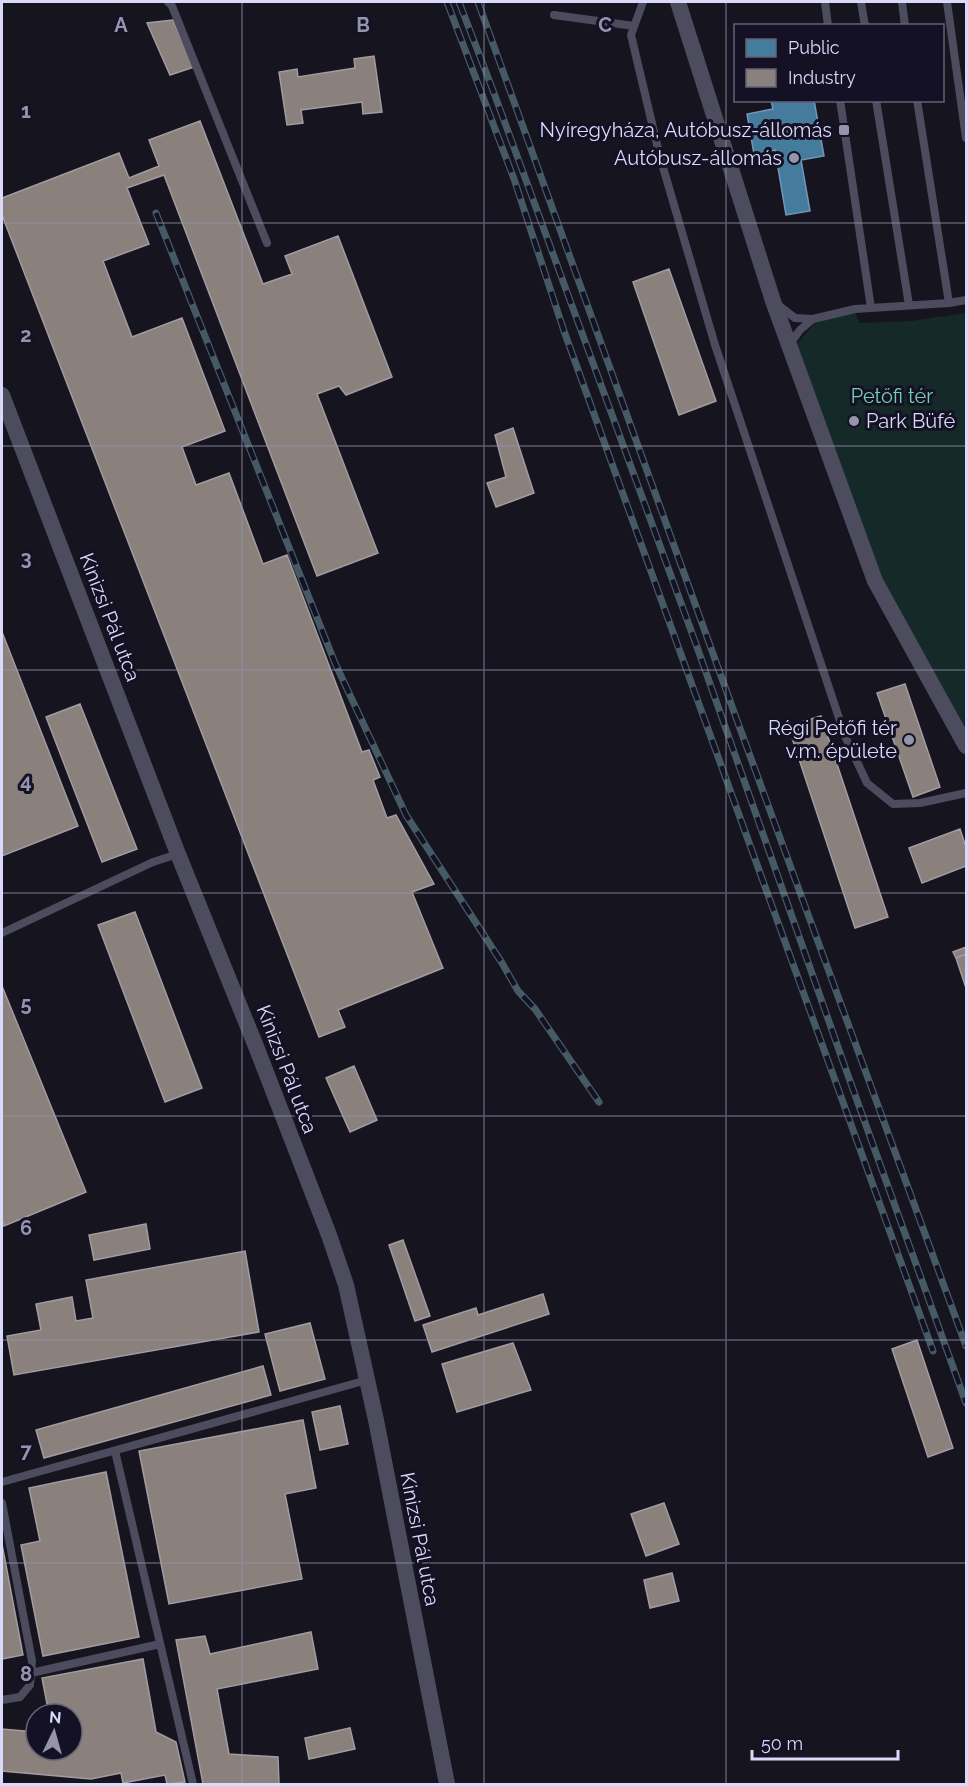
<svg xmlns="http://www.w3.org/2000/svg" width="968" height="1786" font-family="Raleway,sans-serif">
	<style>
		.green { fill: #152928 }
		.public { fill: #457b9d; stroke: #7197b9; stroke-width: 1.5 }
		.industry { fill: #8a817c; stroke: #a29ba2; stroke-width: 1.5 }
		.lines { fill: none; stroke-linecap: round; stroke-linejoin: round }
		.lane { stroke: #4c4c5e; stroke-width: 8 }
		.street { stroke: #4c4c5e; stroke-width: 16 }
		.rail-casing { stroke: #465a65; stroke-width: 7 }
		.rail { stroke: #131123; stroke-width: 4.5; stroke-dasharray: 14; stroke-linecap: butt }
		.grid { fill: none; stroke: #9594ad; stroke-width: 1.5; stroke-opacity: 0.55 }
		.poi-dot { fill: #9594ad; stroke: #131123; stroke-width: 2 }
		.labels { text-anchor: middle; stroke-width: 6; stroke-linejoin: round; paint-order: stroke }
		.poi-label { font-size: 20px; fill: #d9d9fa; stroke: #131123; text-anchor: end }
		.park-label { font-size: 20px; fill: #6ed1b0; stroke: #131123 }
		.street-label { font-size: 20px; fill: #d9d9fa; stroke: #131123 }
		.grid-label { font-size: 20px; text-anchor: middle; font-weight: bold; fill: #9594ad; stroke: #131123; stroke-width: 6; stroke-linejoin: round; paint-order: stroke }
	</style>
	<rect width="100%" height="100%" fill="#16151f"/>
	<!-- green -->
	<path class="green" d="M855,311L859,323L911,321L966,313V742L881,581L795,346L815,323Z"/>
	<!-- public -->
	<path class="public" d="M771,100H814L824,156L801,160L810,211L786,215L775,150L754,154L747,114L773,109Z"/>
	<!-- industry -->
	<path class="industry" d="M173,20L194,67L170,75L147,23Z
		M374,56L382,112L363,114L362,102L301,110L303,123L287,125L279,72L297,69L298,77L355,68L354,59Z
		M200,121L263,284L292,274L285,256L338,236L392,377L346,395L339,386L317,394L378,553L317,576L164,175L127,188L149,244L103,261L132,337L182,318L225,431L182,447L196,485L229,473L263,564L287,555L362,752L369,750L380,777L373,780L387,818L396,815L434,884L412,892L443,968L338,1010L345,1027L319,1037L2,215V198L119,153L129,178L159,166L149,140Z
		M669,269L716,401L679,415L633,282Z
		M513,428L534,493L496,507L487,483L506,477L495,435Z
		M2,632L78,826L2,856Z
		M905,684L940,787L913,797L877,693Z
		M80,704L137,849L102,862L46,717Z
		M821,716L888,917L855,928L788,726Z
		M960,829L966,847V866L922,883L909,848Z
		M135,912L202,1088L165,1102L98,925Z
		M966,947V954L956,958L953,952Z
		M966,954V988L956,958Z
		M2,986L86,1192L4,1226L2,1220Z
		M354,1066L377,1120L350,1132L326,1078Z
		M146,1224L150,1249L94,1260L89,1235Z
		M403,1240L430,1316L415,1321L389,1245Z
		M245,1251L259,1332L14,1375L7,1336L41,1330L36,1304L72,1297L76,1321L93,1318L86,1280Z
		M543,1294L549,1314L432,1352L423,1325L476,1308L478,1315Z
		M310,1323L325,1379L280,1391L265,1334Z
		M917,1340L953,1448L928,1457L892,1349Z
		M513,1343L531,1390L457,1412L442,1364Z
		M263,1366L271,1395L44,1458L36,1430Z
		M340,1406L348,1444L320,1450L312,1412Z
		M303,1420L316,1488L285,1494L302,1579L169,1604L139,1451Z
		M106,1472L139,1637L43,1656L21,1545L40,1541L29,1488Z
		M664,1503L679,1544L646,1556L631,1514Z
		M2,1544L23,1655L2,1659Z
		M672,1573L679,1601L650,1608L644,1580Z
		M311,1632L318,1669L217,1689L229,1754L278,1757L279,1784H203L176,1640L205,1636L210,1654Z
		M143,1659L156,1732L176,1742L185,1782L167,1784L165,1775L123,1783L121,1773L91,1779L2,1771V1729L36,1732V1750H72V1714H49L42,1678Z
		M350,1728L355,1749L309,1759L305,1738Z"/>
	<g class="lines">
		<!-- lane -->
		<path class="lane" d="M168,2L172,6L267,243
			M643,2L631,35L660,157L715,345L845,736L867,783L893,804L920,803L966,793
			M825,2L828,26
			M861,2L865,26
			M902,2L905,26
			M947,2L966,138
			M554,15L634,26
			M840,100L871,308
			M876,100L909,305
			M917,100L949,303
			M778,305L795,318L813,319L855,309L949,303L966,300
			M789,345L800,330L813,319
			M2,933L153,862L178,854
			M115,1451L193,1784
			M2,1482L367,1380
			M2,1503L32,1661L30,1685L20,1697L2,1700
			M31,1673L160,1644"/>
		<!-- street -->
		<path class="street" d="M678,2L773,301L875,581L966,746
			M2,395L178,854L257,1049L329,1235L346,1285L376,1420L447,1784"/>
		<!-- rail casing -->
		<g class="rail-casing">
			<path id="rail" d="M447,2L514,179L564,331L933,1351
				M459,2L494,93L696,644L845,1067L966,1403
				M478,2L738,723L966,1346
				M156,213L335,663L406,815L502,963L518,991L535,1009L599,1102"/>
		</g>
		<!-- rail -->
		<use href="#rail" class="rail"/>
	</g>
	<!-- grid -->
	<path class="grid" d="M242,2V1784M484,2V1784M726,2V1784M2,223H966M2,446H966M2,670H966M2,893H966M2,1116H966M2,1340H966M2,1563H966"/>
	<!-- markers -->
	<g class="poi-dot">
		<rect x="838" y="124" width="12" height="12" rx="3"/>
		<circle cx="794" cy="158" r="6"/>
		<circle cx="854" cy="421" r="6"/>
		<circle cx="909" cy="740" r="6"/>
	</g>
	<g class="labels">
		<!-- poi labels -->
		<g class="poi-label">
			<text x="832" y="137">Nyíregyháza, Autóbusz-állomás</text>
			<text x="782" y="165">Autóbusz-állomás</text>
			<text x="866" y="428" text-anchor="start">Park Büfé</text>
			<text x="897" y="735">Régi Petőfi tér<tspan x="897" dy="23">v.m. épülete</tspan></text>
		</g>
		<!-- park labels -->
		<g class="park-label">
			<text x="892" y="403">Petőfi tér</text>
		</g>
		<!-- street labels -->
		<g class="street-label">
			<text transform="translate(110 617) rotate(69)" y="7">Kinizsi Pál utca</text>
			<text transform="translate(287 1069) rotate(69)" y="7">Kinizsi Pál utca</text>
			<text transform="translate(420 1539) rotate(79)" y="7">Kinizsi Pál utca</text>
		</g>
	</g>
	<g class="grid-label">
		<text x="121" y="32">A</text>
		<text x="363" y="32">B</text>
		<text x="605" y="32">C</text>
		<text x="26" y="118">1</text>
		<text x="26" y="342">2</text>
		<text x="26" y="565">3</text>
		<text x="26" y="788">4</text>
		<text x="26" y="1011">5</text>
		<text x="26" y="1235">6</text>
		<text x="26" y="1458">7</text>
		<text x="26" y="1681">8</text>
	</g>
	<!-- border -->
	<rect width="968" height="1786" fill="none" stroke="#d9d9fa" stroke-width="6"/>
	<!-- legend -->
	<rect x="734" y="24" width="210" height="78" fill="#131123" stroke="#626179" stroke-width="1.5"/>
	<rect x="746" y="39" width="30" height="18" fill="#457b9d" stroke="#626179" stroke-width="1.5"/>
	<text x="788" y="54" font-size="18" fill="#d9d9fa">Public</text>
	<rect x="746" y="69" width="30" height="18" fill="#8a817c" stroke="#626179" stroke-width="1.5"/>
	<text x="788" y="84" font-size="18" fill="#d9d9fa">Industry</text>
	<!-- north arrow -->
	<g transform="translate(54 1732) rotate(5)"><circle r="28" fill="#131123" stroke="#626179" stroke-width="1.5"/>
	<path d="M0-4.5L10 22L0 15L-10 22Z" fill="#9594ad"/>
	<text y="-9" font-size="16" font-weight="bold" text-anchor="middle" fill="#d9d9fa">N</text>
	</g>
	<!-- scale -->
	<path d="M752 1750v9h146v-9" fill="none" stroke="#d9d9fa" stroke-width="3"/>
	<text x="761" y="1750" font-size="18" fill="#d9d9fa" stroke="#131123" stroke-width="4.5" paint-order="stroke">50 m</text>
</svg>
